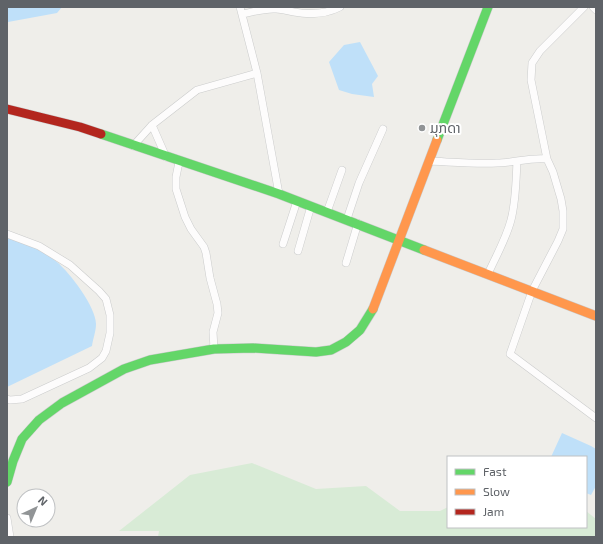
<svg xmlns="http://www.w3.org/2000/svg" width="603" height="544" font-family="'Exo 2','Noto Sans Lao',sans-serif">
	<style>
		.green { fill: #d8ebd6 }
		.water { fill: #bfe0f9 }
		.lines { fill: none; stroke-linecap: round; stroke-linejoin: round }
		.street-casing { stroke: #cbcccc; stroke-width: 8 }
		.fast-casing { stroke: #cacacb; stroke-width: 10 }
		.slow-casing { stroke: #cacacb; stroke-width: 10 }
		.jam-casing { stroke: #cacacb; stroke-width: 10 }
		.street { stroke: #fdfcfc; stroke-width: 7 }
		.fast { stroke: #63d668; stroke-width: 9 }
		.slow { stroke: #ff974d; stroke-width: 9 }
		.jam { stroke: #b3261e; stroke-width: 9 }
		.poi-dot { fill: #919496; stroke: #fff; stroke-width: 1.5 }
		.labels { text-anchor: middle; stroke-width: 4; stroke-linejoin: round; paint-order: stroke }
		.poi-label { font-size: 14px; fill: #5f6368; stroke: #fff; text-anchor: start }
	</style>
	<rect width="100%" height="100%" fill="#efeeea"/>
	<!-- green -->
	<path class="green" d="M252,463L316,489L366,486L400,511H440L448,507V527H586V511L596,519V537H158L159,531H119L190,475Z"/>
	<!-- water -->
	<path class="water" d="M7,7H62L57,13L8,22Z
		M360,42L378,76L372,84L374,97L352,94L339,90L329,62L344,45Z
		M7,237C24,243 43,250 57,262C70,273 96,307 96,324C96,331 93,339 92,346L7,387Z
		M562,433L591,446L596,449V486L591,495L586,493V457H551Z"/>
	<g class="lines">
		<!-- street casing -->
		<g class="street-casing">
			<path id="street" d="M240,7L257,73L279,194
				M584,7L540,51L532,63L531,80L547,159L553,172L561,199L563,211V229L558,241L532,291L510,354L596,418
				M593,7L596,10
				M242,14C253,12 265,8 276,9C282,9 288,11 294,12C310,15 326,14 340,7
				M152,125L166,157
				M133,146L152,125L197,90L257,73
				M429,161C452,162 475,164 497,163C514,163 530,157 547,159
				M179,162L176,177V189L185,217L191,229L204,247L206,253L210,278L217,304L218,313L213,332L214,349
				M327,212L342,170
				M347,219L359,183L383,129
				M7,234L39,246L70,265L99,291L106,299L110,315V333L106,351L102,358L89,368L22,399L10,400L7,399
				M283,244L297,201
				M298,251L311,206
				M346,263L358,223
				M488,274C496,256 506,239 511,220C516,201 516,180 517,161
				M7,518L10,537"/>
		</g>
		<!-- fast casing -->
		<g class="fast-casing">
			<path id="fast" d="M101,134L279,194L424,250
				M437,140L488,7
				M7,482L13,461L22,439L39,420L62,403L124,369L150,360L214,349L253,348L316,352L331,350L346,342L360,330L373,309"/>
		</g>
		<!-- slow casing -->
		<g class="slow-casing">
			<path id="slow" d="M424,250L596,316
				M373,309L437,140"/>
		</g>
		<!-- jam casing -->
		<g class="jam-casing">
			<path id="jam" d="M7,109L80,127L101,134"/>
		</g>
		<!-- street -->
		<use href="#street" class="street"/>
		<!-- fast -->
		<use href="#fast" class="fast"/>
		<!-- slow -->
		<use href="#slow" class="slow"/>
		<!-- jam -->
		<use href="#jam" class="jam"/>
	</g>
	<!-- markers -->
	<circle class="poi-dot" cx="422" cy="128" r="4"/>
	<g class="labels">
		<!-- poi labels -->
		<g class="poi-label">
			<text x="430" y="133">ມຸກດາ</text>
		</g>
	</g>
	<!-- border -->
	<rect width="603" height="544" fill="none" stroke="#5f6368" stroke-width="16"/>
	<!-- legend -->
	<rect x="447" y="456" width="140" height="72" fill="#ffffff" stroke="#bfc1c3"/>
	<rect x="455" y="469" width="20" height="6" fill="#63d668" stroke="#bfc1c3"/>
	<text x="483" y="476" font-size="12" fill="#5f6368">Fast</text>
	<rect x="455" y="489" width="20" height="6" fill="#ff974d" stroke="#bfc1c3"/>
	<text x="483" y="496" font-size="12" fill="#5f6368">Slow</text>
	<rect x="455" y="509" width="20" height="6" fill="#b3261e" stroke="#bfc1c3"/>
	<text x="483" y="516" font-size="12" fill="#5f6368">Jam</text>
	<!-- north arrow -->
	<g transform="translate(36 508) rotate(44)"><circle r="19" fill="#ffffff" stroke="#bfc1c3"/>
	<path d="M0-3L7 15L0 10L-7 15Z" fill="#919496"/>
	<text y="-6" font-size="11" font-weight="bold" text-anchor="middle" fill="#5f6368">N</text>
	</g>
</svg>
